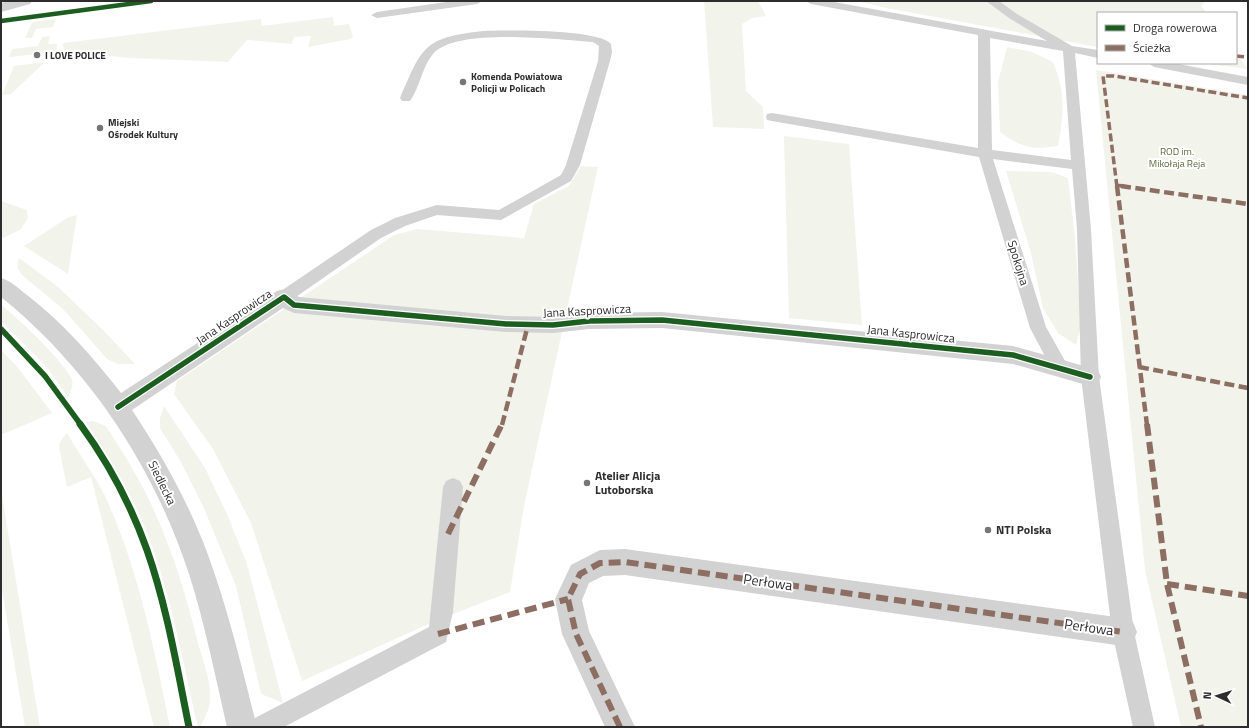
<svg xmlns="http://www.w3.org/2000/svg" width="1249" height="728" font-family="'Titillium Web',sans-serif">
	<style>
		.green { fill: #f2f3eb }
		.lines { fill: none; stroke-linecap: round; stroke-linejoin: round }
		.lane { fill: #d2d2d2; fill-rule: evenodd }
		.street { fill: #d2d2d2; fill-rule: evenodd }
		.quiet-far2 { stroke: #8d6e63; stroke-width: 3.5; stroke-dasharray: 8 3.5; stroke-linecap: butt }
		.quiet-far1 { stroke: #8d6e63; stroke-width: 4.5; stroke-dasharray: 10 4.5; stroke-linecap: butt }
		.quiet { stroke: #8d6e63; stroke-width: 6; stroke-dasharray: 12 6; stroke-linecap: butt }
		.cycleway-far2-casing { stroke: #fff; stroke-width: 6 }
		.cycleway-far1-casing { stroke: #fff; stroke-width: 8 }
		.cycleway-casing { stroke: #fff; stroke-width: 10 }
		.cycleway-far2 { stroke: #1b5e20; stroke-width: 4.5 }
		.cycleway-far1 { stroke: #1b5e20; stroke-width: 5.5 }
		.cycleway { stroke: #1b5e20; stroke-width: 7 }
		.poi-dot { fill: #767676; stroke: #fff; stroke-width: 1.5 }
		.labels { text-anchor: middle; stroke-width: 4; stroke-linejoin: round; paint-order: stroke }
		.far-poi-label { font-size: 10px; font-weight: bold; fill: #2d2d2d; stroke: #fff; text-anchor: start }
		.far-park-label { font-size: 10px; fill: #5b683b; stroke: #fff }
		.street-label { font-size: 12px; fill: #2d2d2d; stroke: #fff }
		.poi-label { font-size: 12px; font-weight: bold; fill: #2d2d2d; stroke: #fff; text-anchor: start }
		.near-street-label { font-size: 14px; fill: #2d2d2d; stroke: #fff }
	</style>
	<rect width="100%" height="100%" fill="#fff"/>
	<!-- green -->
	<path class="green" d="M704,1H758L766,16L752,18L742,24L746,91L763,107L764,129L713,127Z
		M858,1H1206L1201,6L1207,13H1098V47L886,8Z
		M333,17L334,26L349,24L353,36L350,39L308,47L311,36L294,37L292,44L247,40L228,62L130,58L64,51L63,43L261,19L262,26Z
		M56,19L53,27L36,29L32,38H25L32,22Z
		M50,36L48,44H57L56,52L9,57L12,49L38,46L42,37Z
		M1007,47L1032,52L1053,62C1066,93 1064,114 1058,146C1031,150 1023,148 1000,132L998,82Z
		M1236,53L1248,69L1200,63H1236Z
		M45,62L11,94L2,95L14,66Z
		M1096,70L1248,95V727H1181L1145,570Z
		M784,136L849,144L862,325L789,318Z
		M581,166L598,167L524,506L510,592L435,621L302,681L251,523L213,449L174,394L177,381L394,235L417,229L524,238L534,204L569,186Z
		M1006,171L1052,172L1068,178L1075,238L1081,325L1076,345L1058,333L1043,308L1031,253Z
		M1,201L27,210L28,218L20,230L3,238L1,236Z
		M77,215L68,274L24,246L67,218Z
		M19,258L57,286L105,332L135,364H118L107,359L63,309L22,275L17,267Z
		M1,305C17,317 65,362 72,380C74,386 70,392 68,397L45,365L1,321Z
		M1,350L19,369L52,413L1,435Z
		M164,406L205,468L227,514L247,564L283,703L261,694L236,586L203,506L181,462L160,428V418Z
		M93,421L106,426C116,442 127,458 136,475C165,526 184,586 198,643C203,661 211,680 210,699C210,709 204,719 200,727H198C182,660 171,591 145,528C130,490 108,456 86,422Z
		M67,433C79,454 94,474 105,496C139,570 154,648 170,727H154L91,477L67,487L59,447L60,442Z
		M1,489L40,727H25L1,584Z"/>
	<g class="lines">
		<!-- lane -->
		<path class="lane" d="M453,1H483L477,4L377,18L371,15L377,12Z
			M805,1H829L1047,41L1009,18L986,1H999L1017,14L1072,46L1098,50V58L1075,53L1091,229L1099,377L1134,632L1155,727H1133L1112,632L1081,377L1077,229L1072,169L993,159L1046,327L1069,368L1066,373L1060,375L1054,373L1030,328L979,157L772,121L767,120L766,117L767,114L772,113L978,148V35L811,4ZM990,38L1063,51L1071,160L992,150Z
			M483,31C504,30 600,29 611,44L612,52L610,61L580,165L571,181L501,220L437,215L405,226L381,238L290,301L284,303L278,301L276,297L278,293L371,230L395,218L437,205L499,210L561,175L566,165L598,61L599,46L593,42C559,40 456,27 433,54C422,67 420,87 410,101H402L400,98C423,46 423,38 483,31Z
			M1148,63H1173L1248,77V85L1154,67Z
			M453,478L460,481L463,487L453,612L446,642L284,727H250L253,719L429,627L443,487L446,481Z"/>
		<!-- street -->
		<path class="street" d="M9,1H32L30,4L1,12V3Z
			M1,278C11,281 18,288 27,295C63,323 93,357 121,393L277,291C286,288 291,291 299,297L506,316L553,317L589,313L662,312L1013,346L1098,370L1101,377L1098,384L1090,386L1013,364L662,328L589,329L553,333L506,332L294,313L283,308L132,410C166,461 196,516 215,575C232,625 244,676 257,727H227C215,676 205,624 189,574C154,467 89,368 1,297Z
			M625,549L1123,618L1133,622L1137,632L1133,642L1123,646L625,575L603,576L589,583L582,600L589,631L635,727H605L562,634L555,599L571,565L600,550Z"/>
		<!-- quiet-far2 -->
		<path class="quiet-far2" d="M1236,56L1248,57
			M1116,185L1128,187
			M1117,187L1103,76H1114L1248,98"/>
		<!-- quiet-far1 -->
		<path class="quiet-far1" d="M1117,186L1147,425
			M1121,186L1248,204
			M1139,367L1248,388
			M502,425L528,325"/>
		<!-- quiet -->
		<path class="quiet" d="M1147,424L1167,584L1201,727
			M448,534L502,424
			M1167,584L1248,596
			M438,634L568,599
			M620,727L576,634L568,599L580,574L600,563L625,562L1123,632"/>
		<!-- cycleway-far2 casing -->
		<g class="cycleway-far2-casing">
			<path id="cycleway-far2" d="M1,21L151,1"/>
		</g>
		<!-- cycleway-far1 casing -->
		<g class="cycleway-far1-casing">
			<path id="cycleway-far1" d="M1,329L45,376L81,425
				M118,407L284,297L294,305L506,324L553,325L589,321L662,320L1013,355L1090,377"/>
		</g>
		<!-- cycleway casing -->
		<g class="cycleway-casing">
			<path id="cycleway" d="M80,424C108,462 131,505 147,550C167,607 177,668 189,727"/>
		</g>
		<!-- cycleway-far2 -->
		<use href="#cycleway-far2" class="cycleway-far2"/>
		<!-- cycleway-far1 -->
		<use href="#cycleway-far1" class="cycleway-far1"/>
		<!-- cycleway -->
		<use href="#cycleway" class="cycleway"/>
	</g>
	<!-- markers -->
	<g class="poi-dot">
		<circle cx="37" cy="55" r="4"/>
		<circle cx="463" cy="82" r="4"/>
		<circle cx="100" cy="128" r="4"/>
		<circle cx="587" cy="483" r="4"/>
		<circle cx="988" cy="530" r="4"/>
	</g>
	<g class="labels">
		<!-- far-poi labels -->
		<g class="far-poi-label">
			<text x="45" y="59">I LOVE POLICE</text>
			<text x="471" y="80">Komenda Powiatowa<tspan x="471" dy="12">Policji w Policach</tspan></text>
			<text x="108" y="126">Miejski<tspan x="108" dy="12">Ośrodek Kultury</tspan></text>
		</g>
		<!-- far-park labels -->
		<g class="far-park-label">
			<text x="1177" y="155">ROD im.<tspan x="1177" dy="12">Mikołaja Reja</tspan></text>
		</g>
		<!-- street labels -->
		<g class="street-label">
			<text transform="translate(1018 263) rotate(73)" y="4">Spokojna</text>
			<text transform="translate(587 311) rotate(-3)" y="4">Jana Kasprowicza</text>
			<text transform="translate(234 317) rotate(-34)" y="4">Jana Kasprowicza</text>
			<text transform="translate(911 334) rotate(6)" y="4">Jana Kasprowicza</text>
			<text transform="translate(162 483) rotate(64)" y="4">Siedlecka</text>
		</g>
		<!-- poi labels -->
		<g class="poi-label">
			<text x="595" y="480">Atelier Alicja<tspan x="595" dy="14">Lutoborska</tspan></text>
			<text x="996" y="534">NTI Polska</text>
		</g>
		<!-- near-street labels -->
		<g class="near-street-label">
			<text transform="translate(768 582) rotate(8)" y="5">Perłowa</text>
			<text transform="translate(1089 627) rotate(8)" y="5">Perłowa</text>
		</g>
	</g>
	<!-- border -->
	<rect width="1249" height="728" fill="none" stroke="#2d2d2d" stroke-width="4"/>
	<!-- legend -->
	<rect x="1097" y="12" width="140" height="52" fill="#ffffff" stroke="#ababab"/>
	<rect x="1105" y="25" width="20" height="6" fill="#1b5e20" stroke="#ababab"/>
	<text x="1133" y="32" font-size="12" fill="#2d2d2d">Droga rowerowa</text>
	<rect x="1105" y="45" width="20" height="6" fill="#8d6e63" stroke="#ababab"/>
	<text x="1133" y="52" font-size="12" fill="#2d2d2d">Ścieżka</text>
	<!-- north arrow -->
	<g transform="translate(1217 696) rotate(274)" stroke="#ffffff" stroke-width="3" paint-order="stroke">
	<path d="M0-3L7 15L0 10L-7 15Z" fill="#2d2d2d"/>
	<text y="-6" font-size="11" font-weight="bold" text-anchor="middle" fill="#2d2d2d">N</text>
	</g>
</svg>
